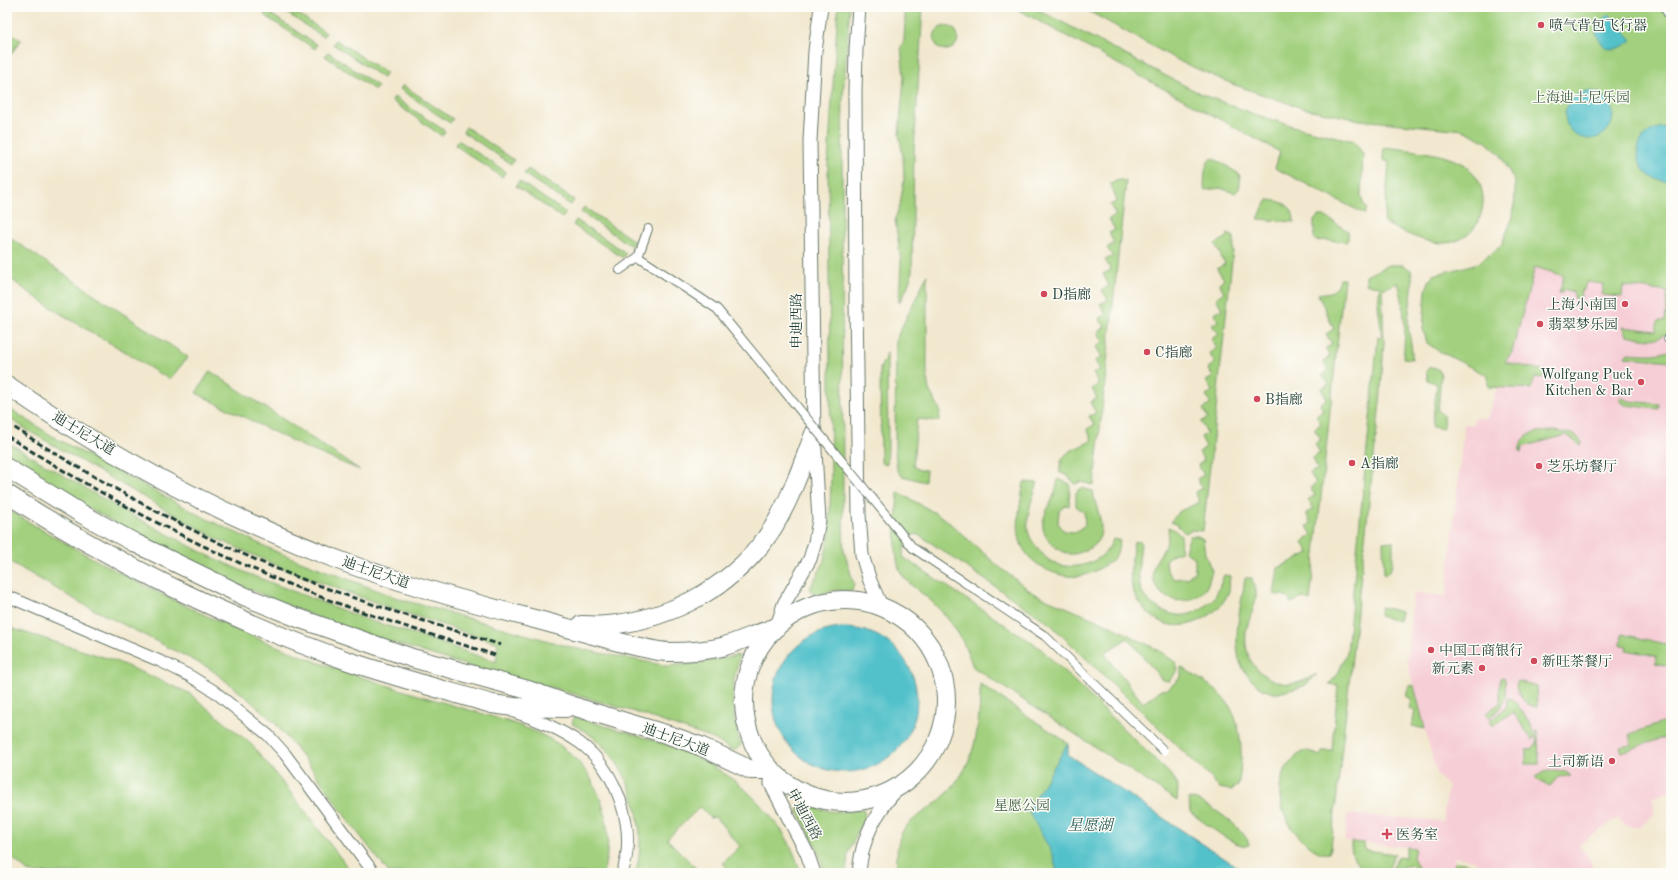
<svg xmlns="http://www.w3.org/2000/svg" width="1678" height="880" font-family="'Old Standard TT','Noto Serif SC',serif">
	<style>
		.built { fill: #f6cfd6 }
		.green { fill: #a2d07e; stroke: #608659 }
		.water { fill: #53c1ca; stroke: #397f7f }
		.lines { fill: none; stroke-linecap: round; stroke-linejoin: round }
		.pedestrian-casing { stroke: #69796a; stroke-width: 10 }
		.minor-casing { stroke: #69796a; stroke-width: 13 }
		.tertiary-casing { stroke: #69796a; stroke-width: 15 }
		.trunk-casing { stroke: #69796a; stroke-width: 20 }
		.pedestrian { stroke: #fff; stroke-width: 8 }
		.minor { stroke: #fff; stroke-width: 11 }
		.tertiary { stroke: #fff; stroke-width: 13 }
		.trunk { stroke: #fff; stroke-width: 18 }
		.rail { stroke: #1f3d34; stroke-width: 3; stroke-dasharray: 6 3; stroke-linecap: butt }
		.pedestrian-bridge-casing { stroke: #69796a; stroke-width: 10; stroke-linecap: butt }
		.pedestrian-bridge { stroke: #fff; stroke-width: 8 }
		.poi-dot { fill: #d1495b; stroke: #fdfcf7; stroke-width: 1.5 }
		.labels { text-anchor: middle; stroke-width: 3; stroke-linejoin: round; paint-order: stroke }
		.poi-label { font-size: 14px; fill: #1f3d34; stroke: #fdfcf7; text-anchor: start }
		.park-label { font-size: 14px; fill: #406246; stroke: #fdfcf7 }
		.street-label { font-size: 14px; fill: #1f3d34; stroke: #fdfcf7 }
		.water-label { font-size: 15px; font-style: italic; fill: #2c5e5a; stroke: #fdfcf7 }
	</style>
	<rect width="100%" height="100%" fill="#fdfcf7"/>
	<filter id="ink" filterUnits="userSpaceOnUse"><feTurbulence type="fractalNoise" baseFrequency=".025" numOctaves="2"/><feDisplacementMap in="SourceGraphic" scale="8" xChannelSelector="R" yChannelSelector="G"/><feConvolveMatrix kernelMatrix="1 2 1 2 8 2 1 2 1" color-interpolation-filters="sRGB"/></filter>
	<filter id="wash" filterUnits="userSpaceOnUse"><feTurbulence type="fractalNoise" baseFrequency=".012" numOctaves="4" result="noise"/><feDisplacementMap in="SourceGraphic" scale="16" xChannelSelector="R" yChannelSelector="G"/><feGaussianBlur stdDeviation="0.9" result="paint"/><feColorMatrix in="noise" values="0 0 0 0 0 0 0 0 0 0 0 0 0 0 0 0 0 1.4 0 .05"/><feComposite in="paint" operator="in"/></filter>
	<g filter="url(#wash)">
		<rect width="100%" height="100%" fill="#f2e8cf"/>
		<!-- built -->
		<path class="built" d="M1535,267L1585,282L1668,292L1664,334L1671,342V645L1623,634L1621,645L1627,646L1626,650L1656,656L1655,663L1671,667V790L1653,798L1654,807L1652,816L1640,827H1633L1625,825L1618,818L1579,844L1588,856L1596,873H1483L1474,860L1454,857V869L1449,873H1421L1416,867L1413,857L1415,848L1345,841L1347,814L1443,821L1448,786L1437,775L1407,661L1413,593L1446,596L1464,424L1473,425L1474,418H1487L1505,362L1512,352Z"/>
		<!-- green -->
		<path class="green" d="M278,7H288L326,33L323,37Z
			M838,7H850L843,96L842,151L843,522L844,551L854,584L852,591L837,590L816,595L812,592L810,588L823,564L829,537L831,478L828,162Z
			M923,7L914,151L912,274L907,288L899,303L901,261L895,219L900,205L904,179L903,157L899,134L904,78L901,47L904,40L905,21V14L903,8Z
			M1013,7H1033L1201,94L1257,115L1296,127L1354,141L1363,154L1361,196L1363,203L1367,208L1365,214L1275,168L1280,152Z
			M1081,7H1671V342L1664,334C1656,343 1638,337 1627,335L1623,327L1656,331L1658,321H1665L1668,292L1623,286L1622,297L1602,295L1604,284L1586,282L1584,290L1582,289L1580,300L1575,299L1573,292L1563,289L1562,293H1559L1564,276L1535,267L1512,352L1505,362L1546,371L1545,377L1535,378L1531,389L1488,387V376L1437,350L1427,343L1423,329L1426,291L1429,281L1433,275L1461,268L1478,263L1501,246L1513,217L1515,194V182L1500,154L1485,141L1463,130L1360,120L1302,108L1235,85L1183,63Z
			M266,11L317,45L315,49L264,15Z
			M934 38a12 12 0 1 1 24 0a12 12 0 1 1-24 0Z
			M7,30L21,40L7,59Z
			M336,40L386,73L383,78L333,44Z
			M328,52L378,86L375,90L325,56Z
			M403,85L453,119L450,123L400,89Z
			M394,97L445,131L442,136L392,101Z
			M466,127L514,160L511,164L463,132Z
			M458,140L506,172L502,177L455,145Z
			M1384,147C1407,150 1441,152 1461,163C1499,184 1485,245 1441,243C1420,242 1402,231 1384,223L1389,162L1383,160Z
			M1212,158L1220,162L1239,174C1241,180 1241,189 1235,193L1220,188L1206,190L1204,188C1205,179 1203,163 1212,158Z
			M528,169L574,200L571,205L524,174Z
			M1120,180L1126,181L1094,485L1080,482L1075,484L1067,475L1060,473C1058,450 1077,450 1092,440L1087,429L1094,425L1089,416L1096,413L1090,402L1097,398L1092,389L1099,384L1093,373L1100,370L1095,361L1102,357L1096,347L1103,342L1098,332L1105,327L1099,318L1106,314L1100,304L1108,300L1102,290L1109,286L1103,274L1111,270L1105,260L1113,256L1107,248L1114,243L1109,233L1115,230L1109,219L1116,215L1110,205L1117,201L1110,183Z
			M519,181L566,213L562,218L516,186Z
			M1268,200C1284,201 1294,206 1294,222L1258,219L1262,210Z
			M584,207L634,241L631,246L581,212Z
			M1318,216H1324L1348,231V240L1346,242L1326,240L1316,241L1314,238V221Z
			M576,220L626,253L623,258L573,225Z
			M1228,234L1234,237V242L1203,531L1191,530L1185,533L1177,525L1170,522L1180,511L1200,502L1195,492L1202,488L1197,479L1204,475L1198,465L1204,461L1199,452L1206,447L1201,437L1207,433L1201,422L1208,418L1203,409L1211,404L1206,396L1212,391L1206,381L1213,377L1208,368L1215,363L1209,353L1217,348L1211,339L1219,334L1212,325L1218,321L1214,313L1222,309L1216,298L1224,292L1219,283L1224,279L1217,269L1225,264L1215,244L1226,238Z
			M7,236L188,357L170,379C154,372 141,361 126,352C85,329 44,305 7,276Z
			M1388,265H1403L1411,270C1415,287 1409,305 1408,321C1408,335 1413,346 1412,359L1403,358C1406,336 1405,304 1398,283L1382,289L1384,342L1381,393L1331,848L1329,853C1319,855 1312,848 1305,842C1280,821 1269,784 1294,758C1297,755 1303,752 1307,750L1320,756L1323,751H1332L1338,685L1329,684L1338,674L1347,652L1378,337H1382L1378,305L1380,286L1366,284V276Z
			M927,275V378L929,390L940,410L939,421L917,419L913,466L919,470H926L925,482L902,476L897,470L895,449L896,339Z
			M1340,279H1344L1310,601L1303,598L1291,603C1287,596 1283,594 1274,595L1278,568L1309,553L1303,542L1312,535L1307,526L1311,523L1306,513L1314,509L1308,500L1315,495L1310,488L1316,483L1310,473L1318,469L1312,458L1320,453L1315,444L1321,439L1314,429L1321,424L1316,416L1323,411L1320,404L1327,399L1321,389L1329,384L1322,375L1328,370L1323,362L1330,356L1325,349L1332,344L1326,334L1334,329L1318,294C1331,292 1336,293 1340,279Z
			M1671,350V361L1627,357L1625,356L1627,353C1643,354 1656,356 1671,350Z
			M887,353L888,449L887,463L885,465L881,462V454L880,369Z
			M1434,367L1439,370L1441,375L1438,411L1443,415L1444,429L1432,427L1437,384L1428,380L1426,371L1429,368Z
			M210,371L360,470L306,448L196,393Z
			M1621,397L1628,401L1659,404V409L1625,405L1619,400Z
			M7,407L57,439L207,519L277,552L400,599L574,648L668,666L701,663L737,655L739,656C739,664 735,672 734,680C731,708 733,718 741,745L734,751L713,739L635,712L550,687L500,676L336,625L220,577L149,542L30,475L7,459V442L122,510L205,554L251,575L365,619L414,634L496,662L498,643L385,606L287,570L215,538L27,430L7,417Z
			M1552,431C1563,432 1575,432 1582,442L1581,446L1566,435L1522,447L1521,453L1519,452C1522,432 1535,432 1552,431Z
			M1058,479L1070,484L1069,506L1066,505L1059,511L1058,523L1064,531L1075,532L1085,525L1084,512L1076,506V492L1082,488L1093,491C1095,507 1104,520 1100,536C1097,546 1083,553 1073,554C1061,555 1044,540 1043,528C1042,517 1048,509 1052,500C1055,493 1057,486 1058,479Z
			M1024,482L1038,483C1032,498 1026,515 1028,531C1029,536 1033,543 1037,547C1041,552 1046,559 1052,562C1074,573 1105,563 1113,539L1120,540C1119,546 1118,552 1115,557C1112,561 1106,564 1102,567C1095,571 1088,575 1080,576C1059,579 1031,566 1022,546C1014,528 1021,501 1024,482Z
			M898,492L944,518L998,566L1033,593L1115,628L1160,651L1176,663L1178,670L1169,681L1162,680L1128,638L1104,653L1143,703L1161,690L1168,689L1181,677V667C1193,675 1208,683 1219,693C1243,715 1244,756 1238,786L1231,790L1219,788L1211,778L1050,624L921,536L915,534C907,539 903,548 903,557L1040,648L1173,777L1178,788L1177,801L973,667C963,638 953,622 931,601C921,591 906,584 900,571C892,552 897,513 898,492Z
			M7,509C90,559 175,604 264,641C282,648 299,655 317,662C358,676 400,690 442,702C477,713 532,725 561,746C600,775 617,827 603,873H389L351,824L307,762L274,722L246,697L209,668L81,603L7,560Z
			M1168,527L1175,530L1181,536L1180,553H1175L1166,559L1167,571L1174,579L1187,578L1195,571V558L1185,552L1187,544L1190,536H1198L1203,539L1205,554L1212,571C1210,576 1209,583 1206,588C1193,606 1164,605 1155,584C1146,562 1166,555 1168,536C1169,534 1168,530 1168,527Z
			M1134,541L1141,542C1140,558 1135,579 1143,594C1149,606 1171,617 1185,615C1195,614 1208,605 1214,598C1218,592 1221,582 1224,575L1230,576C1229,581 1230,587 1229,591C1221,614 1190,631 1166,624C1155,620 1147,613 1140,604C1137,599 1133,593 1132,587C1129,573 1132,556 1134,541Z
			M1393,541V562L1390,571L1384,575L1383,542Z
			M1245,578H1252C1253,584 1257,591 1256,596C1255,608 1248,620 1246,632C1244,653 1252,670 1271,679C1290,688 1300,683 1317,674C1305,687 1303,687 1286,691C1282,692 1277,694 1274,693C1257,690 1240,671 1238,654C1234,630 1242,602 1245,578Z
			M1381,607L1401,612L1399,621L1379,616Z
			M7,627L113,660L189,693L252,745L291,793L352,873H30L7,854Z
			M1622,634L1671,645V667L1655,663L1656,656L1626,650L1627,646L1621,645Z
			M1504,677C1507,684 1504,692 1506,697L1500,708L1489,718L1486,713L1500,703V678Z
			M1518,681L1536,686L1537,707C1526,706 1517,695 1516,685Z
			M980,684L1068,743V755L1246,873H897C897,860 896,846 901,834C907,821 924,813 935,804C944,797 952,789 958,780C978,752 980,717 980,684Z
			M1409,685L1414,686L1425,729L1412,726L1415,710L1409,709L1411,698L1406,697Z
			M1508,698L1513,699L1531,724L1534,738L1532,740L1513,712L1492,726L1490,720L1506,708Z
			M574,717C651,740 719,751 771,817C776,824 783,831 787,839C793,849 797,862 801,873H731L723,863L740,846L715,817L710,818L700,807L667,839L701,873H636C638,863 640,852 640,842C640,794 617,745 572,724Z
			M1671,720V735L1622,752L1620,747L1631,745L1630,734Z
			M1535,731H1538L1539,764H1526V750L1532,749L1537,743Z
			M1555,770L1566,772L1571,776L1558,777L1550,786L1539,781L1535,777L1544,772Z
			M1189,798C1203,799 1248,830 1249,845C1237,850 1206,823 1195,816L1190,812Z
			M803,804C830,812 835,814 863,809L865,815L848,854L846,873H825L817,848L799,813L798,808Z
			M1351,842L1364,843L1365,850L1395,854L1388,870C1366,877 1350,864 1351,842Z
			M1407,847L1415,848L1413,857L1419,870L1416,871L1412,865L1392,869L1398,857L1405,858Z
			M1455,862C1466,863 1473,863 1481,873H1459L1458,871L1450,873L1454,868Z"/>
		<!-- water -->
		<path class="water" d="M1609,14L1632,40C1617,52 1604,54 1596,33L1600,22Z
			M1565 115a24 24 0 1 1 48 0a24 24 0 1 1-48 0Z
			M1663,127L1671,128V180C1641,186 1625,146 1651,131C1654,129 1660,128 1663,127Z
			M773 700a72 72 0 1 1 144 0a72 72 0 1 1-144 0Z
			M1068,743V755L1245,872V873H1057L1053,855L1028,810Z"/>
	</g>
	<g filter="url(#ink)">
		<g class="lines">
			<!-- pedestrian casing -->
			<g class="pedestrian-casing">
				<path id="pedestrian" d="M1664,7L1671,18
					M638,257L667,276
					M620,270L638,257L648,229
					M1668,339L1671,335"/>
			</g>
			<!-- minor casing -->
			<g class="minor-casing">
				<path id="minor" d="M7,596L162,662L190,676L214,691L268,735L285,754L374,873
					M514,712C536,719 560,729 580,743C617,770 638,830 622,873"/>
			</g>
			<!-- tertiary casing -->
			<g class="tertiary-casing">
				<path id="tertiary" d="M859,7L856,49L855,91L856,301L859,514L862,555L870,581L882,608
					M777,627L784,604L810,559L815,542L819,520L814,434L810,141L815,51L821,7
					M771,770V784L807,853L814,873
					M859,873C860,863 861,852 865,842C870,824 888,795 904,784"/>
			</g>
			<!-- trunk casing -->
			<g class="trunk-casing">
				<path id="trunk" d="M7,385C111,457 227,518 346,563C410,586 476,604 542,621C568,628 593,635 619,642C635,646 652,651 668,652C686,652 705,651 722,647C741,641 758,633 777,627
					M7,468L82,514L135,543L244,596L298,618L412,658L528,690L579,708L669,735L700,746L751,770H771
					M7,494C109,560 232,621 348,661C395,677 444,690 492,704L514,707L566,708
					M744 701a101 101 0 1 1 202 0a101 101 0 1 1-202 0Z
					M581,625C590,625 599,626 608,625C674,619 739,583 774,526C791,498 802,465 814,434"/>
			</g>
			<!-- pedestrian -->
			<use href="#pedestrian" class="pedestrian"/>
			<!-- minor -->
			<use href="#minor" class="minor"/>
			<!-- tertiary -->
			<use href="#tertiary" class="tertiary"/>
			<!-- trunk -->
			<use href="#trunk" class="trunk"/>
			<!-- rail -->
			<path class="rail" d="M7,423C97,481 193,535 292,575C360,602 431,623 501,645
				M7,436C96,492 189,543 286,583C355,612 427,633 498,656"/>
			<!-- pedestrian-bridge casing -->
			<g class="pedestrian-bridge-casing">
				<path id="pedestrian-bridge" d="M667,276L717,309L913,548L1045,636L1164,751"/>
			</g>
			<!-- pedestrian-bridge -->
			<use href="#pedestrian-bridge" class="pedestrian-bridge"/>
		</g>
	</g>
	<!-- markers -->
	<g class="poi-dot">
		<circle cx="1541" cy="25" r="4"/>
		<circle cx="1044" cy="294" r="4"/>
		<circle cx="1625" cy="304" r="4"/>
		<circle cx="1540" cy="324" r="4"/>
		<circle cx="1147" cy="352" r="4"/>
		<circle cx="1641" cy="382" r="4"/>
		<circle cx="1257" cy="399" r="4"/>
		<circle cx="1352" cy="463" r="4"/>
		<circle cx="1539" cy="466" r="4"/>
		<circle cx="1431" cy="650" r="4"/>
		<circle cx="1534" cy="661" r="4"/>
		<circle cx="1482" cy="668" r="4"/>
		<circle cx="1612" cy="761" r="4"/>
		<path d="M1385 828h4v4h4v4h-4v4h-4v-4h-4v-4h4z"/>
	</g>
	<g class="labels">
		<!-- poi labels -->
		<g class="poi-label">
			<text x="1549" y="30">喷气背包飞行器</text>
			<text x="1052" y="299">D指廊</text>
			<text x="1617" y="309" text-anchor="end">上海小南国</text>
			<text x="1548" y="329">翡翠梦乐园</text>
			<text x="1155" y="357">C指廊</text>
			<text x="1633" y="379" text-anchor="end">Wolfgang Puck<tspan x="1633" dy="16">Kitchen &amp; Bar</tspan></text>
			<text x="1265" y="404">B指廊</text>
			<text x="1360" y="468">A指廊</text>
			<text x="1547" y="471">芝乐坊餐厅</text>
			<text x="1439" y="655">中国工商银行</text>
			<text x="1542" y="666">新旺茶餐厅</text>
			<text x="1474" y="673" text-anchor="end">新元素</text>
			<text x="1604" y="766" text-anchor="end">土司新语</text>
			<text x="1396" y="839">医务室</text>
		</g>
		<!-- park labels -->
		<g class="park-label">
			<text x="1581" y="102">上海迪士尼乐园</text>
			<text x="1022" y="810">星愿公园</text>
		</g>
		<!-- street labels -->
		<g class="street-label">
			<text transform="translate(796 321) rotate(-90)" y="5">申迪西路</text>
			<text transform="translate(84 433) rotate(31)" y="5">迪士尼大道</text>
			<text transform="translate(376 572) rotate(19)" y="5">迪士尼大道</text>
			<text transform="translate(676 739) rotate(20)" y="5">迪士尼大道</text>
			<text transform="translate(805 814) rotate(62)" y="5">申迪西路</text>
		</g>
		<!-- water labels -->
		<g class="water-label">
			<text x="1090" y="830">星愿湖</text>
		</g>
	</g>
	<!-- margin -->
	<rect width="1678" height="880" fill="none" stroke="#fdfcf7" stroke-width="24"/>
</svg>
